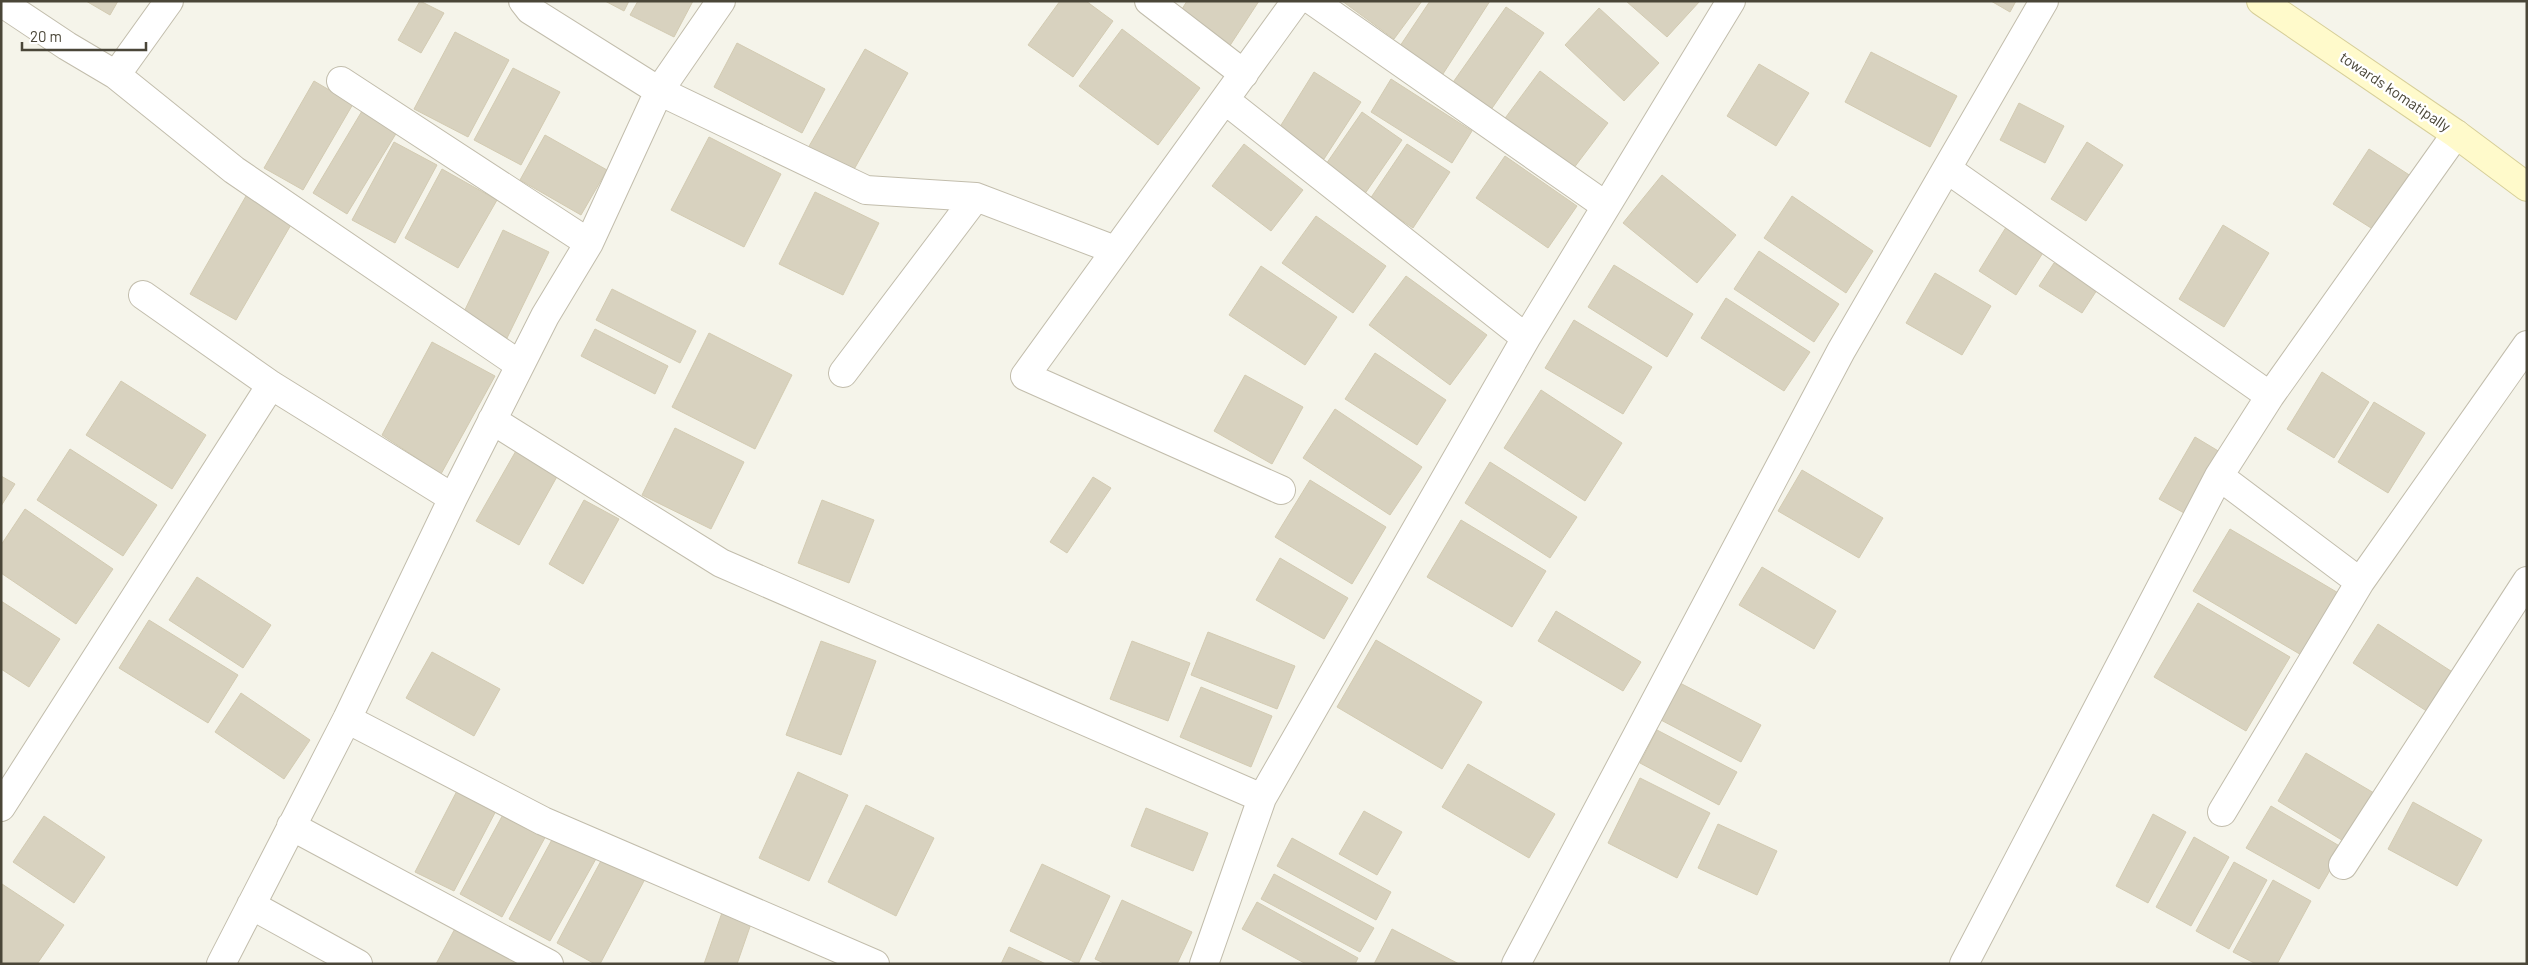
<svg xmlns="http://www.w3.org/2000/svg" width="2528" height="965" font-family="Barlow,sans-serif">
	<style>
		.building { fill: #d8d2bf; stroke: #d3cbb2 }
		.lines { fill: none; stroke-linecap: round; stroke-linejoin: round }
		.street-casing { stroke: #c2bdac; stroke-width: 30 }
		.secondary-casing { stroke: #d7cf99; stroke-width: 30 }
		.street { stroke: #fff; stroke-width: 28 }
		.secondary { stroke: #fffacb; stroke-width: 28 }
		.labels { text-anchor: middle; stroke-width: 5; stroke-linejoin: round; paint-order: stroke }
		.street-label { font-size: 15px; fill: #4a4638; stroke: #fff }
	</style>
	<rect width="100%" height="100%" fill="#f5f4ea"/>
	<!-- building -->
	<path class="building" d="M86,1H118L110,15Z
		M420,1L444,13L421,53L398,40Z
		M605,1H629L624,11Z
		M638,1H693L674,37L630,15Z
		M1060,1H1086L1113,21L1073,77L1028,45Z
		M1187,1H1259L1229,47L1179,14Z
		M1342,1H1422L1394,39Z
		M1430,1H1490L1441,77L1398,49Z
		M1626,1H1700L1667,37Z
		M1991,1H2016L2010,12Z
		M1506,7L1544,33L1488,114L1449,88Z
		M1599,8L1659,63L1624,101L1565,45Z
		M1122,29L1200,88L1158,145L1079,86Z
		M455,32L509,60L468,137L414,109Z
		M737,43L825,89L802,133L714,87Z
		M865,49L908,73L852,173L808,148Z
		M1871,52L1957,96L1930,147L1845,102Z
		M1759,64L1809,93L1776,146L1727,116Z
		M513,68L560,92L521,165L474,140Z
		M1540,71L1608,123L1570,173L1503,121Z
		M1314,72L1361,102L1324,159L1278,130Z
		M1391,79L1472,131L1452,163L1371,112Z
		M314,81L353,104L303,190L264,168Z
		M2019,103L2064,126L2045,163L2000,140Z
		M362,111L397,132L347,214L313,193Z
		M1362,112L1402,140L1364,195L1324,167Z
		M545,135L607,170L581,215L520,180Z
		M709,137L781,174L744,247L671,210Z
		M394,142L437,165L395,243L352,220Z
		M2087,142L2123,165L2086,221L2051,199Z
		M1244,144L1303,190L1271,231L1212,186Z
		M1407,144L1450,172L1413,228L1370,199Z
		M2369,149L2414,178L2379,233L2333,204Z
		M1505,156L1577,206L1548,248L1476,198Z
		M442,169L497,200L458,268L405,238Z
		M1662,175L1736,235L1697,283L1623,223Z
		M815,192L879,223L843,295L779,264Z
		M246,196L292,223L236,320L190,294Z
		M1792,196L1873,251L1846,293L1764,238Z
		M1316,216L1386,266L1353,313L1282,263Z
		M2008,224L2046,248L2016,295L1979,271Z
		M2223,225L2269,253L2224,327L2179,299Z
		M503,230L549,252L507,338L462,316Z
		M1759,251L1839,304L1814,342L1734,289Z
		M2054,263L2097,290L2082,313L2039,286Z
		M1614,265L1693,314L1667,357L1588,307Z
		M1261,266L1337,317L1305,365L1229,315Z
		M1935,273L1991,306L1962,355L1906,323Z
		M1406,276L1487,335L1450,385L1369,325Z
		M612,289L696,331L680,363L596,320Z
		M1726,298L1810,352L1784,391L1701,338Z
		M1574,320L1652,367L1623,414L1545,368Z
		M595,329L668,366L655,394L581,356Z
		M709,333L792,375L755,449L672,407Z
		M432,342L495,376L441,474L382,435Z
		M1375,353L1446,400L1417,445L1345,399Z
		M2322,372L2369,402L2334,458L2287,429Z
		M1245,375L1303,407L1272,464L1214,431Z
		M121,381L206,435L172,489L86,435Z
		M1541,390L1622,443L1585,501L1504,448Z
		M2374,402L2425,433L2388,493L2338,462Z
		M1335,409L1422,467L1390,515L1303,458Z
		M675,428L744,462L711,529L642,495Z
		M2195,437L2220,452L2184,513L2159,499Z
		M70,449L157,505L123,556L37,500Z
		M517,449L559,473L519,545L476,521Z
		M1490,462L1577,517L1550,558L1465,503Z
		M1802,470L1883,518L1859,558L1778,511Z
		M1,476L15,484L1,506Z
		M1093,477L1111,488L1067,553L1050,542Z
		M1310,480L1386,527L1352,584L1275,537Z
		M584,500L619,519L583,584L549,564Z
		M822,500L874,520L849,583L798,563Z
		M25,509L113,569L76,624L1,573V545Z
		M1461,520L1546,571L1512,627L1427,577Z
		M2230,529L2340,594L2303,656L2193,591Z
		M1280,558L1348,598L1324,639L1256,600Z
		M1762,567L1836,611L1814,649L1739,605Z
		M197,577L271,625L243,668L169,620Z
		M1,601L60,639L29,687L1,669Z
		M2198,603L2290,657L2246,731L2154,677Z
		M1556,611L1641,662L1623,691L1538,641Z
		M149,620L238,675L208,723L119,668Z
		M2378,624L2454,673L2428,712L2353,663Z
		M1208,632L1295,666L1277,709L1191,675Z
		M1376,640L1482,702L1442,769L1337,707Z
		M821,641L876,661L841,755L786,735Z
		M1132,641L1190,663L1168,721L1110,699Z
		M432,652L500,689L474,736L406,698Z
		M1678,682L1761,725L1741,762L1659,719Z
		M1201,687L1272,716L1251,767L1180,737Z
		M241,693L310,740L284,779L215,732Z
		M1657,730L1737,772L1719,805L1640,763Z
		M2306,753L2374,793L2345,842L2278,801Z
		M1468,764L1555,814L1529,858L1442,807Z
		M798,772L848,795L809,881L759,858Z
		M1640,778L1710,813L1677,878L1608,843Z
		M459,787L498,807L454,891L415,872Z
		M2413,802L2482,840L2457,886L2388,849Z
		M866,805L934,838L896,916L828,882Z
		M2271,806L2343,848L2319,889L2246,848Z
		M1146,808L1208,833L1193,871L1131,846Z
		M506,809L548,832L502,917L460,894Z
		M1364,811L1402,832L1377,875L1339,854Z
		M2153,814L2186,832L2148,903L2116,886Z
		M44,816L105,857L74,903L13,862Z
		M1718,824L1777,851L1757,895L1698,868Z
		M555,834L597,857L550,941L509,919Z
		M2194,837L2229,857L2191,926L2156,907Z
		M1292,838L1391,892L1376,920L1277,866Z
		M603,857L645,879L600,964H595L557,943Z
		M2234,862L2267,880L2229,949L2196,931Z
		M1042,864L1110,896L1078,964L1010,931Z
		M1274,874L1374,928L1360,952L1261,899Z
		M2273,880L2311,901L2277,964H2256L2233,952Z
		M2,884L64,925L37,964H5L1,961Z
		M1122,900L1192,932L1177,964H1106L1095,959Z
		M1257,902L1358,958L1355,964H1306L1242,929Z
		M724,907L753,918L737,964H704Z
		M458,923L522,964H436Z
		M1392,929L1459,964H1374Z
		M1009,947L1046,964H1001Z"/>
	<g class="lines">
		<!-- street casing -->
		<g class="street-casing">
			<path id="street" d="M523,1L530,10L659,91L866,190L976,197L1115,250
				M1149,1L1244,74
				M1313,1L1606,206
				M1,2L67,46L116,75L169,1
				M116,75L234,170L520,365
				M341,81L589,243
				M1225,100L1526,338
				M1947,169L2270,396
				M143,295L271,385L453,498
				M843,373L976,197
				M492,420L721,563L1262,798
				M2219,476L2270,396L2456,134
				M1281,490L1025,376L1296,1
				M347,719L543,821L875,964
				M1,807L271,385
				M2222,812L2360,582L2527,345
				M291,826L549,964
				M2343,865L2527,581
				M251,905L358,964
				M221,964L347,719L453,498L545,316L589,243L659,91L721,1
				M1204,964L1262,798L1526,338L1731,1
				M1516,964L1841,351L2044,1
				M1964,964L2219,476L2360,582"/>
		</g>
		<!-- secondary casing -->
		<g class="secondary-casing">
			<path id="secondary" d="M2261,1L2456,134L2527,187"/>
		</g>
		<!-- street -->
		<use href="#street" class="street"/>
		<!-- secondary -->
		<use href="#secondary" class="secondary"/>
	</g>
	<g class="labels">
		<!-- street labels -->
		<g class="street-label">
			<text transform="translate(2395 92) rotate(34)" y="5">towards komatipally</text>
		</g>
	</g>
	<!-- border -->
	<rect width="2528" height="965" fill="none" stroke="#4a4638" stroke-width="5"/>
	<!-- scale -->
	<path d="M22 42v8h124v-8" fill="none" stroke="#4a4638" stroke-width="2.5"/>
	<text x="30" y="42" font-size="15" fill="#4a4638" stroke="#ffffff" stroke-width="4" paint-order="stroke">20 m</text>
</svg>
